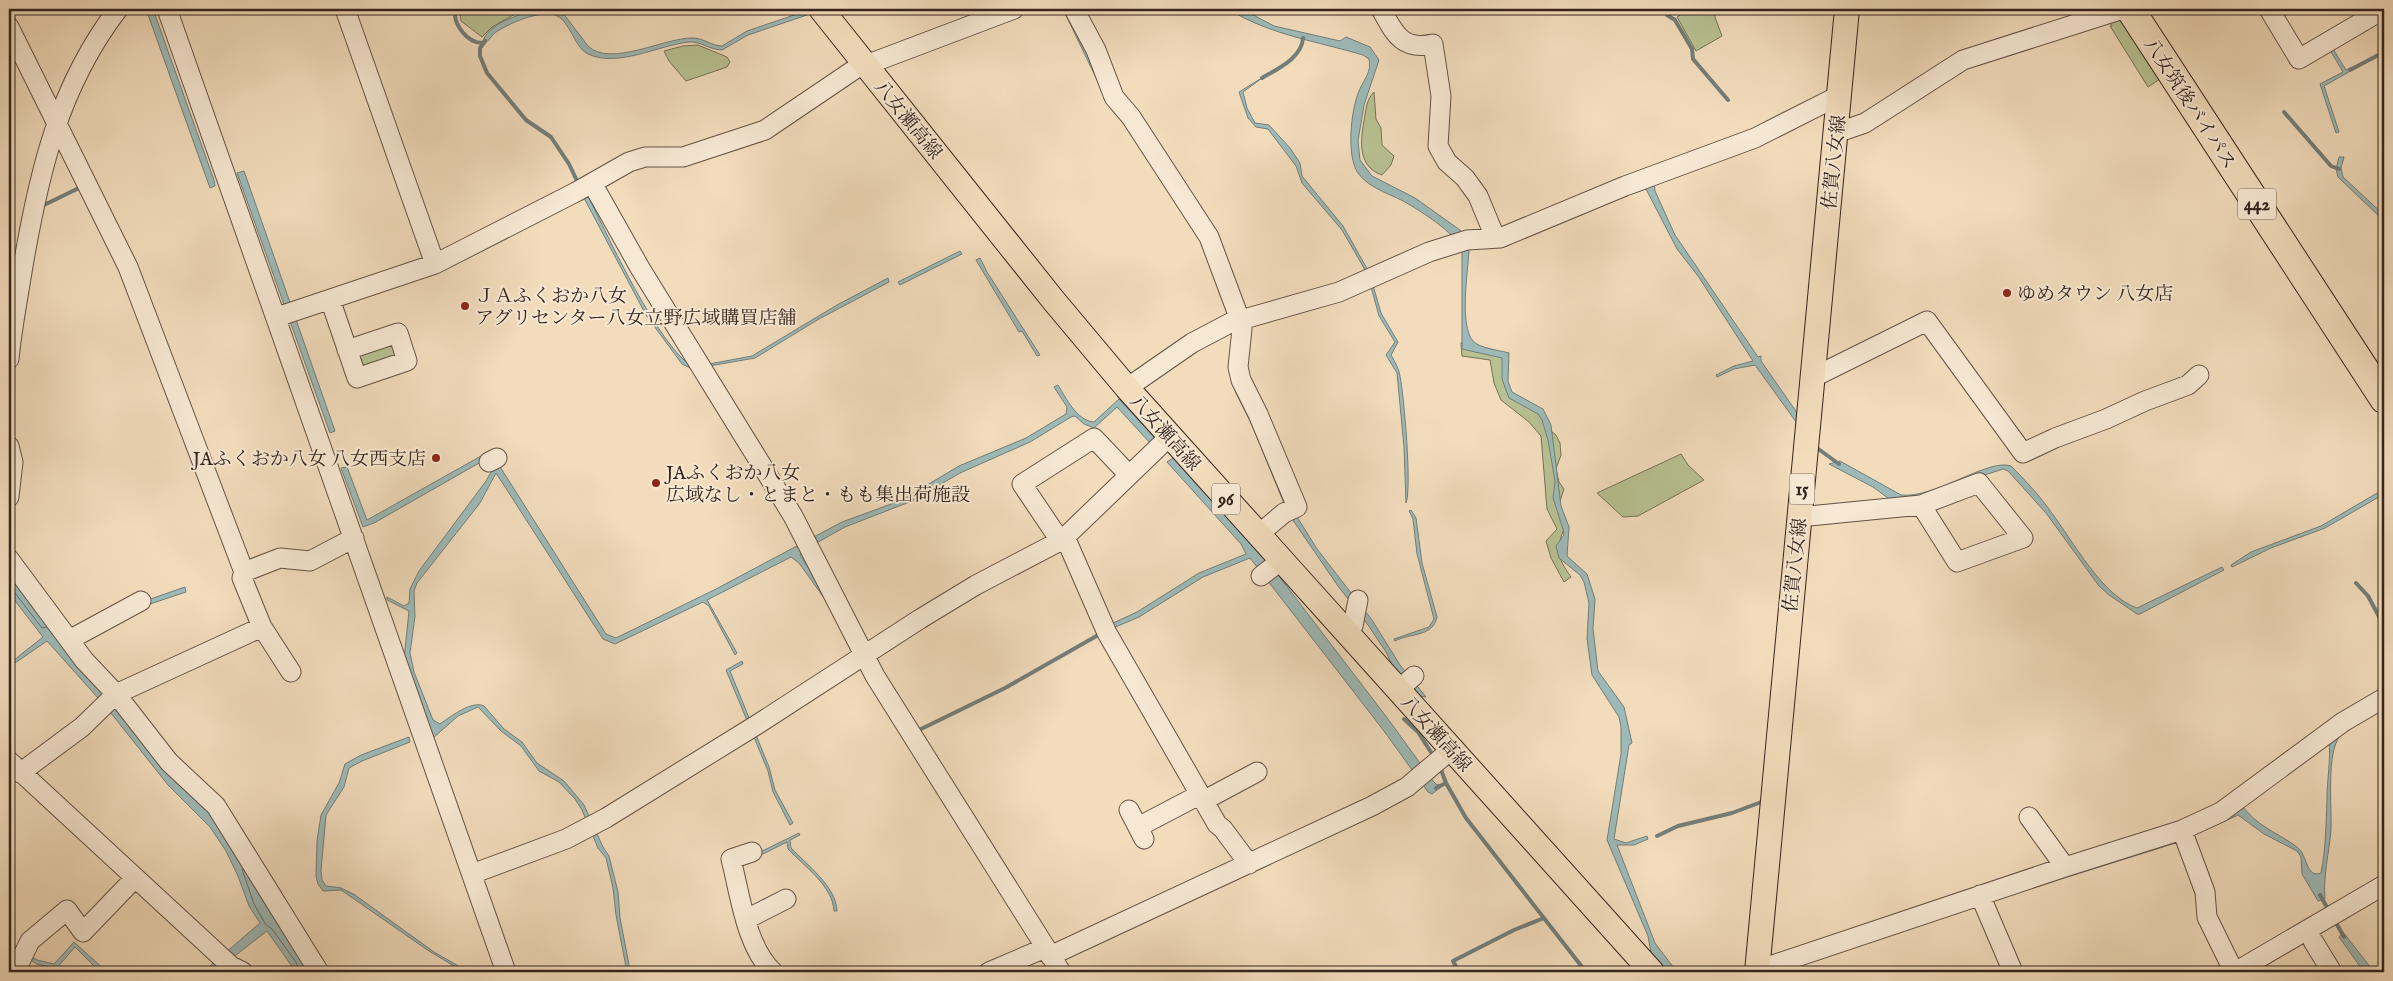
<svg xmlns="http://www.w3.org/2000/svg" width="2393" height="981" font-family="'IM FELL English','Noto Serif JP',serif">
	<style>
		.green { fill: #b8c192; stroke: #767258 }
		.water { fill: #9dbab8; stroke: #737e7a }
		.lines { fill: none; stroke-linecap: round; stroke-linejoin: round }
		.shore { stroke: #696f6b; stroke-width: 1 }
		.stream { stroke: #737e7a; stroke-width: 4 }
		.minor-casing { stroke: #645246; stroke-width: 21 }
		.major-casing { stroke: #35241e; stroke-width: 26 }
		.highway-casing { stroke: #35241e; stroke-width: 30 }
		.minor { stroke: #f7e8d3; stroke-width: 19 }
		.major { stroke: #f2dcbc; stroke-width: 24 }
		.highway { stroke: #f2dcbc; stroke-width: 28 }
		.poi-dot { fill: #8f2418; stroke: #f7e8d3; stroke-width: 2 }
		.labels { text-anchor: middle; stroke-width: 4; stroke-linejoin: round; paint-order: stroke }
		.shield { fill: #f7e8d3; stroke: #6f5f54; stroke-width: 1 }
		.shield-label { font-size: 18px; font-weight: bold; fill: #35241e }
		.street-label { font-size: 19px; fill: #35241e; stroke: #f7e8d3 }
		.poi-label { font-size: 19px; fill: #35241e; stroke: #f7e8d3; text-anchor: start }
	</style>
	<rect width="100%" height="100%" fill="#f2dcbc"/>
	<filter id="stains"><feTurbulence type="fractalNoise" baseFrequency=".004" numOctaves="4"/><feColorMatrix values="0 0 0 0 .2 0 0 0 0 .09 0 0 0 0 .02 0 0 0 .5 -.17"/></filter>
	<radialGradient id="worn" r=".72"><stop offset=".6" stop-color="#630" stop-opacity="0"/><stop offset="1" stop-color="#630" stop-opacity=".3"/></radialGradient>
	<!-- green -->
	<path class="green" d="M459,9H524L492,27L482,37L461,21Z
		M1690,9H1714L1715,17L1722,36L1696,51L1677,17Z
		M2120,16L2160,79L2148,87L2110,26H2112L2108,20Z
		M698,45L727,57L730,62L727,67L686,81L669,61L664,51L683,46Z
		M1374,92L1376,119L1381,128L1382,145L1394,156L1391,165L1382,175C1358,167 1360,142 1364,121C1366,110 1366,100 1374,92Z
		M390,341L399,354L363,372L356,354Z
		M1463,342L1498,351L1507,362C1499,375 1503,382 1509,396L1535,406L1551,431L1556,435L1560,443L1561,455L1556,469L1559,482L1564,489L1559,504L1565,526C1556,549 1556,556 1571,577L1564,582L1551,558L1546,541L1557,529L1547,509L1541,436L1529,422L1501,400L1494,383L1490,360L1462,356L1461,343Z
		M1681,454L1688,465L1704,480L1638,516L1623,517L1597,493Z"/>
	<!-- water -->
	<path class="water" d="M146,9H153L214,180L215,186L210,188Z
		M537,9H557L563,13L588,46C610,68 666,37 693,38C703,38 712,46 722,46L747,31L806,11L807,15L748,35L722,50C710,50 701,41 689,42C659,45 618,68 588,54C572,46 570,15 550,14C533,13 510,23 496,32C491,36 488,43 482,44C486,23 520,15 537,9Z
		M1063,9H1071L1195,219L1230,298L1238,381L1294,512L1317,549L1372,620L1400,665L1426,697L1419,696L1392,665L1386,652L1368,625L1338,586L1288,513L1251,423L1236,393L1232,380L1233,327L1199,237L1136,138L1111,109Z
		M1228,9H1242L1274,26L1340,41L1346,37L1370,47L1379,60L1364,105L1358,141L1360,160L1372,176L1415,198L1460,230L1469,242L1654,180L1655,191L1675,235L1758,357L1761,356V361L1800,417L1799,426L1755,365L1734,369L1717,377L1716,375L1734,366L1753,361L1698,276L1677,249L1646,189L1469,250C1468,271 1459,325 1473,341C1481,349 1499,350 1509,353L1508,381L1512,392L1543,409L1551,425L1561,506L1569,527L1567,556L1587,574L1595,599L1593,629L1598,671L1624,707L1632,743L1629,745L1614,839L1626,843L1647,836L1648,839L1634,845H1617L1655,943L1677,972H1669L1651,953L1648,936L1607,840L1621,754V727L1619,717L1592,675L1587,638L1589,603L1584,582L1580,575L1559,558L1556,546L1564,535L1563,529L1553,498L1555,481L1548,440L1542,420L1538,414L1509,398L1502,379V358L1462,349V253C1460,236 1425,214 1410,205C1393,194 1370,190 1358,173C1346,156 1351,110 1359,91C1364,79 1372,72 1369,59L1363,55C1316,41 1270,35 1228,9Z
		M2333,49L2346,70L2352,67L2354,69L2324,86L2339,132L2336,133L2320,84L2343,72L2330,50Z
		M1265,76L1243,92L1247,108L1255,123L1269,125L1290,148L1300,163L1302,176L1343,226L1370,274L1368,275L1342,230L1302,183L1296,166L1268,129L1256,127L1248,118L1239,92Z
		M2339,157H2344L2341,168L2343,177L2384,215V221L2338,177L2336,169Z
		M244,171L335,431L330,433L237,173Z
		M588,196C608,236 658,346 693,367L752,356L837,305L888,278L889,282L819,319L755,358L692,369L682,364L646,315L584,198Z
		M960,251L962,254L900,285L898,282Z
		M980,258L987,272L1040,355L1037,356L1022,331L1019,332L976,260Z
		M1372,282L1381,313L1398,342L1391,355C1395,362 1399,369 1400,376C1404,397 1412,487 1406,503L1404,447L1397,373L1386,355L1395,342L1379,316L1370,283Z
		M1058,385C1066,398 1077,421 1094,422L1119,399L1156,439L1151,444L1117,407L1094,428L1084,424L1075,416L1071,417L1030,442L960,473L912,501L845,527L802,551L800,555L830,601L834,612L799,563L791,557L707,600L737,653L735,655L709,606L703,602L615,644L603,639L496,473L480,503L417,583L414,591L415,616L410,653L414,672L433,720L440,724C450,717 472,700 484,706L504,729L522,742L537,763L564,781L584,805L603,847L609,856L618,892L620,918L630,970V972H627L616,915L613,888L606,858L598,848L582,810L575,799L559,782L539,771L521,746L501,731L478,707L458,716L433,738L404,659L409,611L387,600V597L404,606L409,603L410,589L419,571L486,481L494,467L486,459L374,523L363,527L341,468L347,467L367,520L490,451L606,634L616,638L716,589L842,522L902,500L959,466L1026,438L1066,414L1067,407L1054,387Z
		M1173,458L1269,563L1388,719L1433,781L1437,785L1439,784L1441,787L1432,794L1428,792L1384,731L1250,558L1203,577L1139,617L1113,628L1111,624L1137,612L1199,573L1246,554L1241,544L1167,462Z
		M1840,461L1901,495C1934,499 1988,458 2011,466C2025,480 2040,496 2051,512C2073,541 2102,596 2137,608L2222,567L2224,570L2140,614H2137L2109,595L2099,586L2046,513L2008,471L2003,469L1896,504L1873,487L1829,464Z
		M2384,489V494L2325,528L2271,548L2232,567L2231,565L2251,552L2321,526Z
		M1411,510L1416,518L1422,563L1437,617C1433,637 1410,633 1395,641L1394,639L1429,627L1434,619L1417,554L1413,519L1409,511Z
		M9,566L68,646L139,603L185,587L186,592L141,607L71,650L195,790L315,972H296L267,931L214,972H203L260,923L249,906L238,876L226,851L210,827L168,785L107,708L47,641L15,663L14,660L43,637L9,593Z
		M742,661L743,664L730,671L769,767L775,790L793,823L790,825L773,792L768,771L726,670Z
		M2384,707C2373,714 2347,726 2340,736C2326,753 2332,808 2331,830C2329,853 2323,876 2325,899L2318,901L2302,874L2301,857L2297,851L2264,834L2238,815L2179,842L2016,893L2242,806C2262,830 2276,831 2298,848C2307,854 2306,879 2321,873C2326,848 2326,824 2327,799C2327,779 2331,760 2329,740Z
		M409,737L410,742L362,761L349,768L344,787L326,815L321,870L322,880L326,886L341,888L355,895L434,952L469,972H464L429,951L341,890L323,891L318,884L316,876L317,841L321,815L339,783L345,764L361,755Z
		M799,833L800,835L790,840L791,848C807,865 836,886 837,911H834C833,886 804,866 788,849L787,842L743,864L742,871L741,862L744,860Z
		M2343,932L2374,972H2364L2339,937Z
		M74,942L107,972H100L75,947L56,969L37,964L9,948V943L37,960L54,964Z"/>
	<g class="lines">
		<!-- shore -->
		<path class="shore" d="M9,590L15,593L42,628L46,627
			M242,869L254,904L266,925L272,929L296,962L300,972"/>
		<!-- stream -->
		<path class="stream" d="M455,9C453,24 467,44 484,43
			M1663,9L1667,15L1675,20L1692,49L1693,59L1728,100
			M9,14L13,22
			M485,41L480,48V56L487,73L526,120L551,137L569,164L578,183
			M2350,70L2384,52
			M1262,78C1277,69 1302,58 1303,38
			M2284,112L2331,166L2339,169
			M44,205L79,188
			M9,219L13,217
			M1817,448L1839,464
			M2356,583L2368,596L2384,626
			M1404,719L1418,732L1434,757
			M917,731L1005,688L1100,634
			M1440,767L1446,783L1466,818L1586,972
			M1436,788L1446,783
			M1657,836L1678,826L1732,813L1764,801
			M2320,895L2329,911
			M2335,921L2344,937
			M1459,972L1453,961L1514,930L1544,918"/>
		<!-- minor casing -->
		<g class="minor-casing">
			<path id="minor" d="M167,9L506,972
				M345,9L435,264
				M1074,9L1096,50L1114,97L1131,117L1209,237L1240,320L1242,329L1238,367L1241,380L1258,414L1297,507L1284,513L1265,529
				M1381,9C1394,32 1401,51 1433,44L1441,96L1438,146L1447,162L1465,178L1478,196L1495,237
				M2269,9L2299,59L2384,9
				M9,27L128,267L244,572L242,578L262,627L116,694L82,727L20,773
				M866,65L1014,9
				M1836,133L1865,123L1963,60L2123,9
				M592,183L640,268L793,516L875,676L1061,972
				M330,299L357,378L407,361L398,333L347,350
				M277,317L435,264L576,192L629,162L645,157H683L765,130L864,63
				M9,359C12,328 18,297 23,266C39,172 59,86 118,9
				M1812,378L1927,321L2023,453L2055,438L2106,419L2145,401L2188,385L2199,375
				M1127,388L1192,343L1230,323L1339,292L1429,252L1467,240L1500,238L1625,186L1755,138L1840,95
				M9,446L13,462L9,497
				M489,462L497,458
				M1129,475L1094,438L1022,484L1057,536L1062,540L1170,436
				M1799,517L1921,505L1979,483L2023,538L1957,562L1921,505
				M1065,537L1107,633L1217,824L1223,829L1249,864
				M9,559L84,660L116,694L169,762L216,806L319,972
				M244,572L280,558L310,561L354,538
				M1261,576L1274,566
				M1353,626L1358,600
				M262,627L291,672
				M69,640L141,601
				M1405,684L1414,676
				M9,761L231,966L243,972
				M1203,801L1257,772
				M1129,810L1144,839
				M2029,817L2065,867
				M1138,827L1199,795
				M2182,830L2205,892L2207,917L2234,972
				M752,852L731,859C740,894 746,947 773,972
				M472,874L566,839L606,818L758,724L920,619L976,585L1062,540
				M1980,895L2013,972
				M747,919L786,899
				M2313,941L2332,972
				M1050,956L1372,806L1407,787L1452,749
				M1758,970L2065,867L2182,830L2221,812L2343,722L2384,698
				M15,972L30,941L67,910L83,932L135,878
				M989,972L1045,948
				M2235,972L2384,885"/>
		</g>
		<!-- major casing -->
		<g class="major-casing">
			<path id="major" d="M821,9L1054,301L1127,388L1652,972
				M1757,972L1847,9"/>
		</g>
		<!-- highway casing -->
		<g class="highway-casing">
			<path id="highway" d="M2130,9L2384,399"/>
		</g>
		<!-- minor -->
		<use href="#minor" class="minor"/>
		<!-- major -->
		<use href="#major" class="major"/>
		<!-- highway -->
		<use href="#highway" class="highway"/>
	</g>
	<!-- markers -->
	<g class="poi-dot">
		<circle cx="2007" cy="293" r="5"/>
		<circle cx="465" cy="306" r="5"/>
		<circle cx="436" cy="458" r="5"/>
		<circle cx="656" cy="483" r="5"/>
	</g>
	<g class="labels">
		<!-- shield labels -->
		<g class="shield">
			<rect x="2238" y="188.5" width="38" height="31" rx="4"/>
			<rect x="1789.5" y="473.5" width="25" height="31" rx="4"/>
			<rect x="1212" y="483.5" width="28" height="31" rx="4"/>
		</g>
		<g class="shield-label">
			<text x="2257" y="210">442</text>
			<text x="1802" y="495">15</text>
			<text x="1226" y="505">96</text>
		</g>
		<!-- street labels -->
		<g class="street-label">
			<text transform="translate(2191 103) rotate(57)" y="7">八女筑後バイパス</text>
			<text transform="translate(909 119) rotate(51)" y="7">八女瀬高線</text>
			<text transform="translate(1833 162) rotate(-84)" y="7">佐賀八女線</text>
			<text transform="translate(1166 432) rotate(48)" y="7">八女瀬高線</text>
			<text transform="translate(1794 565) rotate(-84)" y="7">佐賀八女線</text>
			<text transform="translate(1437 733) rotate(48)" y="7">八女瀬高線</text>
		</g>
		<!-- poi labels -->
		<g class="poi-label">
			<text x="2017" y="300">ゆめタウン 八女店</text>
			<text x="475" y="302">ＪＡふくおか八女<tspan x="475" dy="22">アグリセンター八女立野広域購買店舗</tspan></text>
			<text x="426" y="465" text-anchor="end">JAふくおか八女 八女西支店</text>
			<text x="666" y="479">JAふくおか八女<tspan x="666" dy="22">広域なし・とまと・もも集出荷施設</tspan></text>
		</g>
	</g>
	<!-- margin -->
	<rect width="2393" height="981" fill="none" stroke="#f2dcbc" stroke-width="30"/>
	<rect x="10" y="10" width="2373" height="961" fill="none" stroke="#35241e" stroke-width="2.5"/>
	<rect x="15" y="15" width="2363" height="951" fill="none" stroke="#35241e"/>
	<rect width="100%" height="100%" filter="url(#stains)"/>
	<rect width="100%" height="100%" fill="url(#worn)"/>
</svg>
